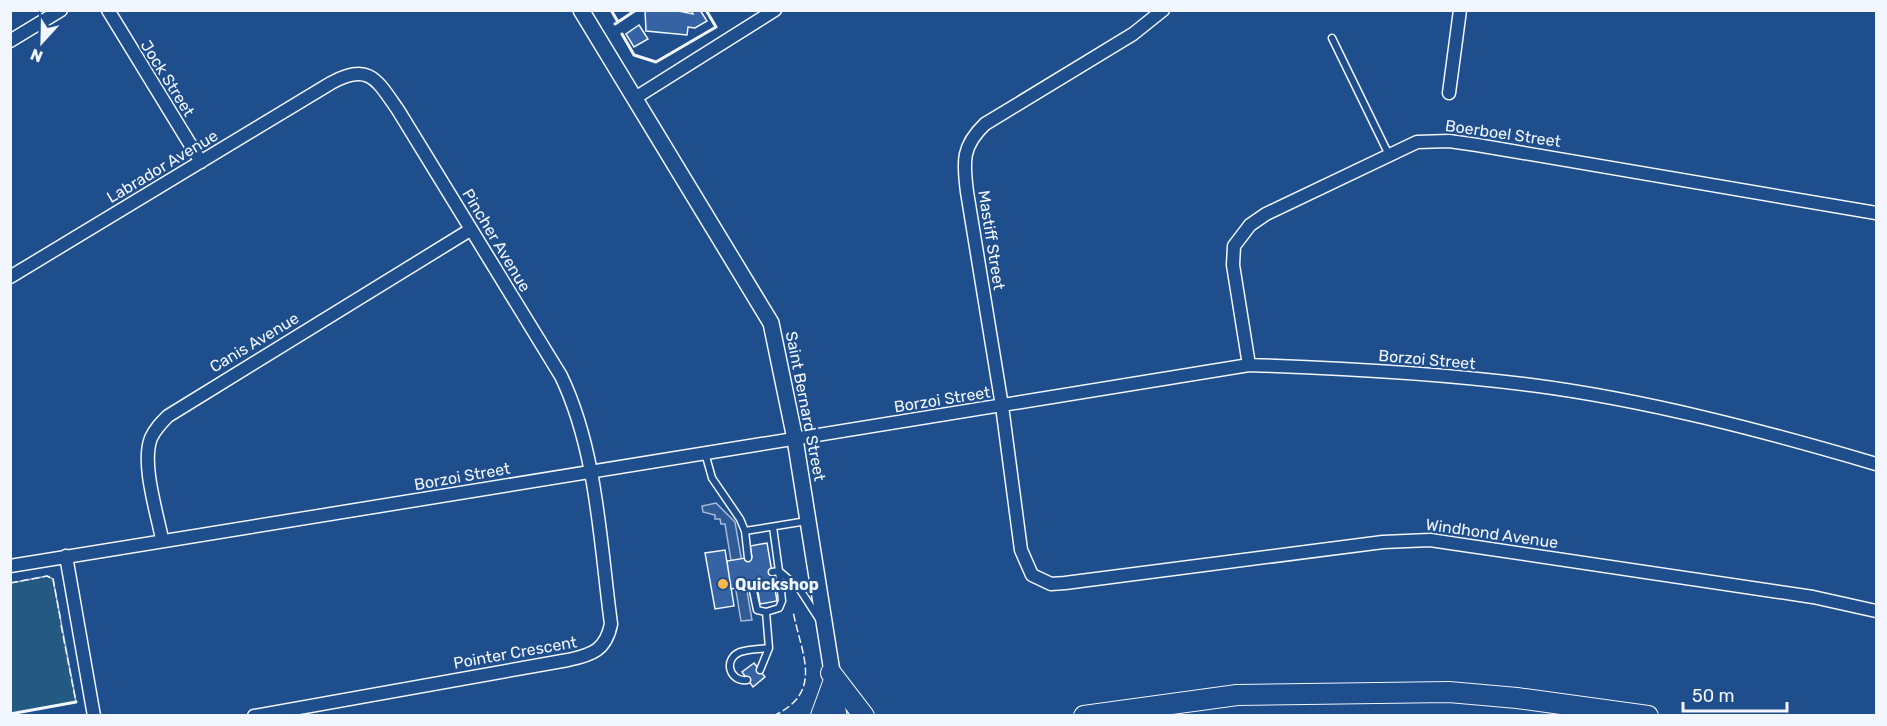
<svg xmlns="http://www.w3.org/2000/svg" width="1887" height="726" font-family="Rubik,sans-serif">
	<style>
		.green { fill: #245a82; stroke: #a8bbd7; stroke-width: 1.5 }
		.parking { fill: #305b95; stroke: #a8bbd7; stroke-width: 1.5 }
		.building { fill: #3563a3; stroke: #f2f6ff; stroke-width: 1.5 }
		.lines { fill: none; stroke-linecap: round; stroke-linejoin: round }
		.service-casing { stroke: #f2f6ff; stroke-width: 9 }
		.minor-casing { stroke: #f2f6ff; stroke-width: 15 }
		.tertiary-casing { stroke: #f2f6ff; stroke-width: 18 }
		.primary-casing { stroke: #f2f6ff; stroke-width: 22 }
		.service { stroke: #1f4e8c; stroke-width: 6 }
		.minor { stroke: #1f4e8c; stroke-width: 12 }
		.tertiary { stroke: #1f4e8c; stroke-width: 15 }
		.primary { stroke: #1f4e8c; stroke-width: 20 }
		.fence { stroke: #f2f6ff; stroke-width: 1.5; stroke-dasharray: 8 3; stroke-linecap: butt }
		.wall { stroke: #f2f6ff; stroke-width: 3 }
		.poi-dot { fill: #ffb74d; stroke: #1f4e8c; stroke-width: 2 }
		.labels { text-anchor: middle; stroke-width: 4.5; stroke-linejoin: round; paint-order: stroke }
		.street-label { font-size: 16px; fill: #f2f6ff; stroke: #1f4e8c }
		.poi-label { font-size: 16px; font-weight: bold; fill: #f2f6ff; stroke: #1f4e8c; text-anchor: start }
	</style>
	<rect width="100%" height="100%" fill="#1f4e8c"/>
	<!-- green -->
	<path class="green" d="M47,576L53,579L76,702L11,714V583Z"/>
	<!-- parking -->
	<path class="parking" d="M716,503L735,522L752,620L741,621L725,524H721L720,519H715V515L703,512L702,506Z"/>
	<!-- building -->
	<path class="building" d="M645,10H674L693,14L691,10H700L707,21L695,28L688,27L687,35L646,31Z
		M639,25L648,39L634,47L626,34Z
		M767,543L777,601L760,604L757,585L731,589L727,561L752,557L750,546Z
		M725,550L734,606L715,609L705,553Z
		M754,663L765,677L753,687L742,672Z"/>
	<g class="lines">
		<!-- service casing -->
		<g class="service-casing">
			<path id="service" d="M1332,38L1389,155
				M705,453L712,478L740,519L745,531L807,521
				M773,527L779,571L799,588L819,619
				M745,531L748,558
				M752,586L757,610L766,612L779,608L782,601L779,571L772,572
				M760,670L769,648L766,612
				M747,680C729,682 723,659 740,652C748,649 760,649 769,648"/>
		</g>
		<!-- minor casing -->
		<g class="minor-casing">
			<path id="minor" d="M108,10L201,162
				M1163,10L1133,34L985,124C962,146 963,161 967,192L1002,406L1021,550L1032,575L1051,584L1065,583L1383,542L1430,540L1813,597L1876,611
				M10,41L61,10
				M1449,93L1460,10
				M635,98L775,10
				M10,277L331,83C369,62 377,80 398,110L561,376C597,451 600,542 611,624C606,650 592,655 568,660L254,716
				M1249,365L1233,265L1234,246L1250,225L1266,214L1417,142L1449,141L1477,145L1876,213
				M162,539C157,513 141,463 151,438C155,429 161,423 168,416L470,230
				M66,556L94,716
				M10,566L1249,365C1343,368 1437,373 1531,385C1647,400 1764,431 1876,464"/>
		</g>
		<!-- tertiary casing -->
		<g class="tertiary-casing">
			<path id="tertiary" d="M581,10L771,323L795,439L839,716"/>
		</g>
		<!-- primary casing -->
		<g class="primary-casing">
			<path id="primary" d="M831,673L864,716
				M821,716L833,683
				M1084,716L1237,695L1449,692L1517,698L1648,716"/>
		</g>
		<!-- service -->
		<use href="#service" class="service"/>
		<!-- minor -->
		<use href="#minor" class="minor"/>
		<!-- tertiary -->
		<use href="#tertiary" class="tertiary"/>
		<!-- primary -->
		<use href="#primary" class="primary"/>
		<!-- fence -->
		<path class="fence" d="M10,583L47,576L53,579L61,622
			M61,625L76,702
			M773,716C825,692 801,654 793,611"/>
		<!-- wall -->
		<path class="wall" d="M611,10L618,22
			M615,24L636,10
			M622,34L634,55L656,62L716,27L706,10
			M10,714L76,702"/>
	</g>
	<!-- markers -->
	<circle class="poi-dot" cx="723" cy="584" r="6"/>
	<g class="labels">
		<!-- street labels -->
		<g class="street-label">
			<text transform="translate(168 78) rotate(58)" y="6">Jock Street</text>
			<text transform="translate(1503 133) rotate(8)" y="6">Boerboel Street</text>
			<text transform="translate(162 166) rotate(-31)" y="6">Labrador Avenue</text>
			<text transform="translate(497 240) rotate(59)" y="6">Pincher Avenue</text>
			<text transform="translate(992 240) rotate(81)" y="6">Mastiff Street</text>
			<text transform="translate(254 342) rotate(-31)" y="6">Canis Avenue</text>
			<text transform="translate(1427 359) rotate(5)" y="6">Borzoi Street</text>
			<text transform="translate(942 399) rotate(-9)" y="6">Borzoi Street</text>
			<text transform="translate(806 406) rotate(79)" y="6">Saint Bernard Street</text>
			<text transform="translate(462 476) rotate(-10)" y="6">Borzoi Street</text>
			<text transform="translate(1492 533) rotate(8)" y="6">Windhond Avenue</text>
			<text transform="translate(515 652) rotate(-10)" y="6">Pointer Crescent</text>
		</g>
		<!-- poi labels -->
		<g class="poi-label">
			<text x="735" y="590">Quickshop</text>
		</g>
	</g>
	<!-- border -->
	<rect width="1887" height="726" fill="none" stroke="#f2f6ff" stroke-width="24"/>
	<!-- north arrow -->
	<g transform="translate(42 42) rotate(202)" stroke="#1f4e8c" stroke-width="4.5" paint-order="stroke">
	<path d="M0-4.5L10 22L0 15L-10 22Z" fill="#f2f6ff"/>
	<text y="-9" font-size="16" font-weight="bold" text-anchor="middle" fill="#f2f6ff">N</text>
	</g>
	<!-- scale -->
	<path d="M1683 702v9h104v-9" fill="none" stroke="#f2f6ff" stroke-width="3"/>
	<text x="1692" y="702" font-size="18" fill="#f2f6ff" stroke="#1f4e8c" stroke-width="4.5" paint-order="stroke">50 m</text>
</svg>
